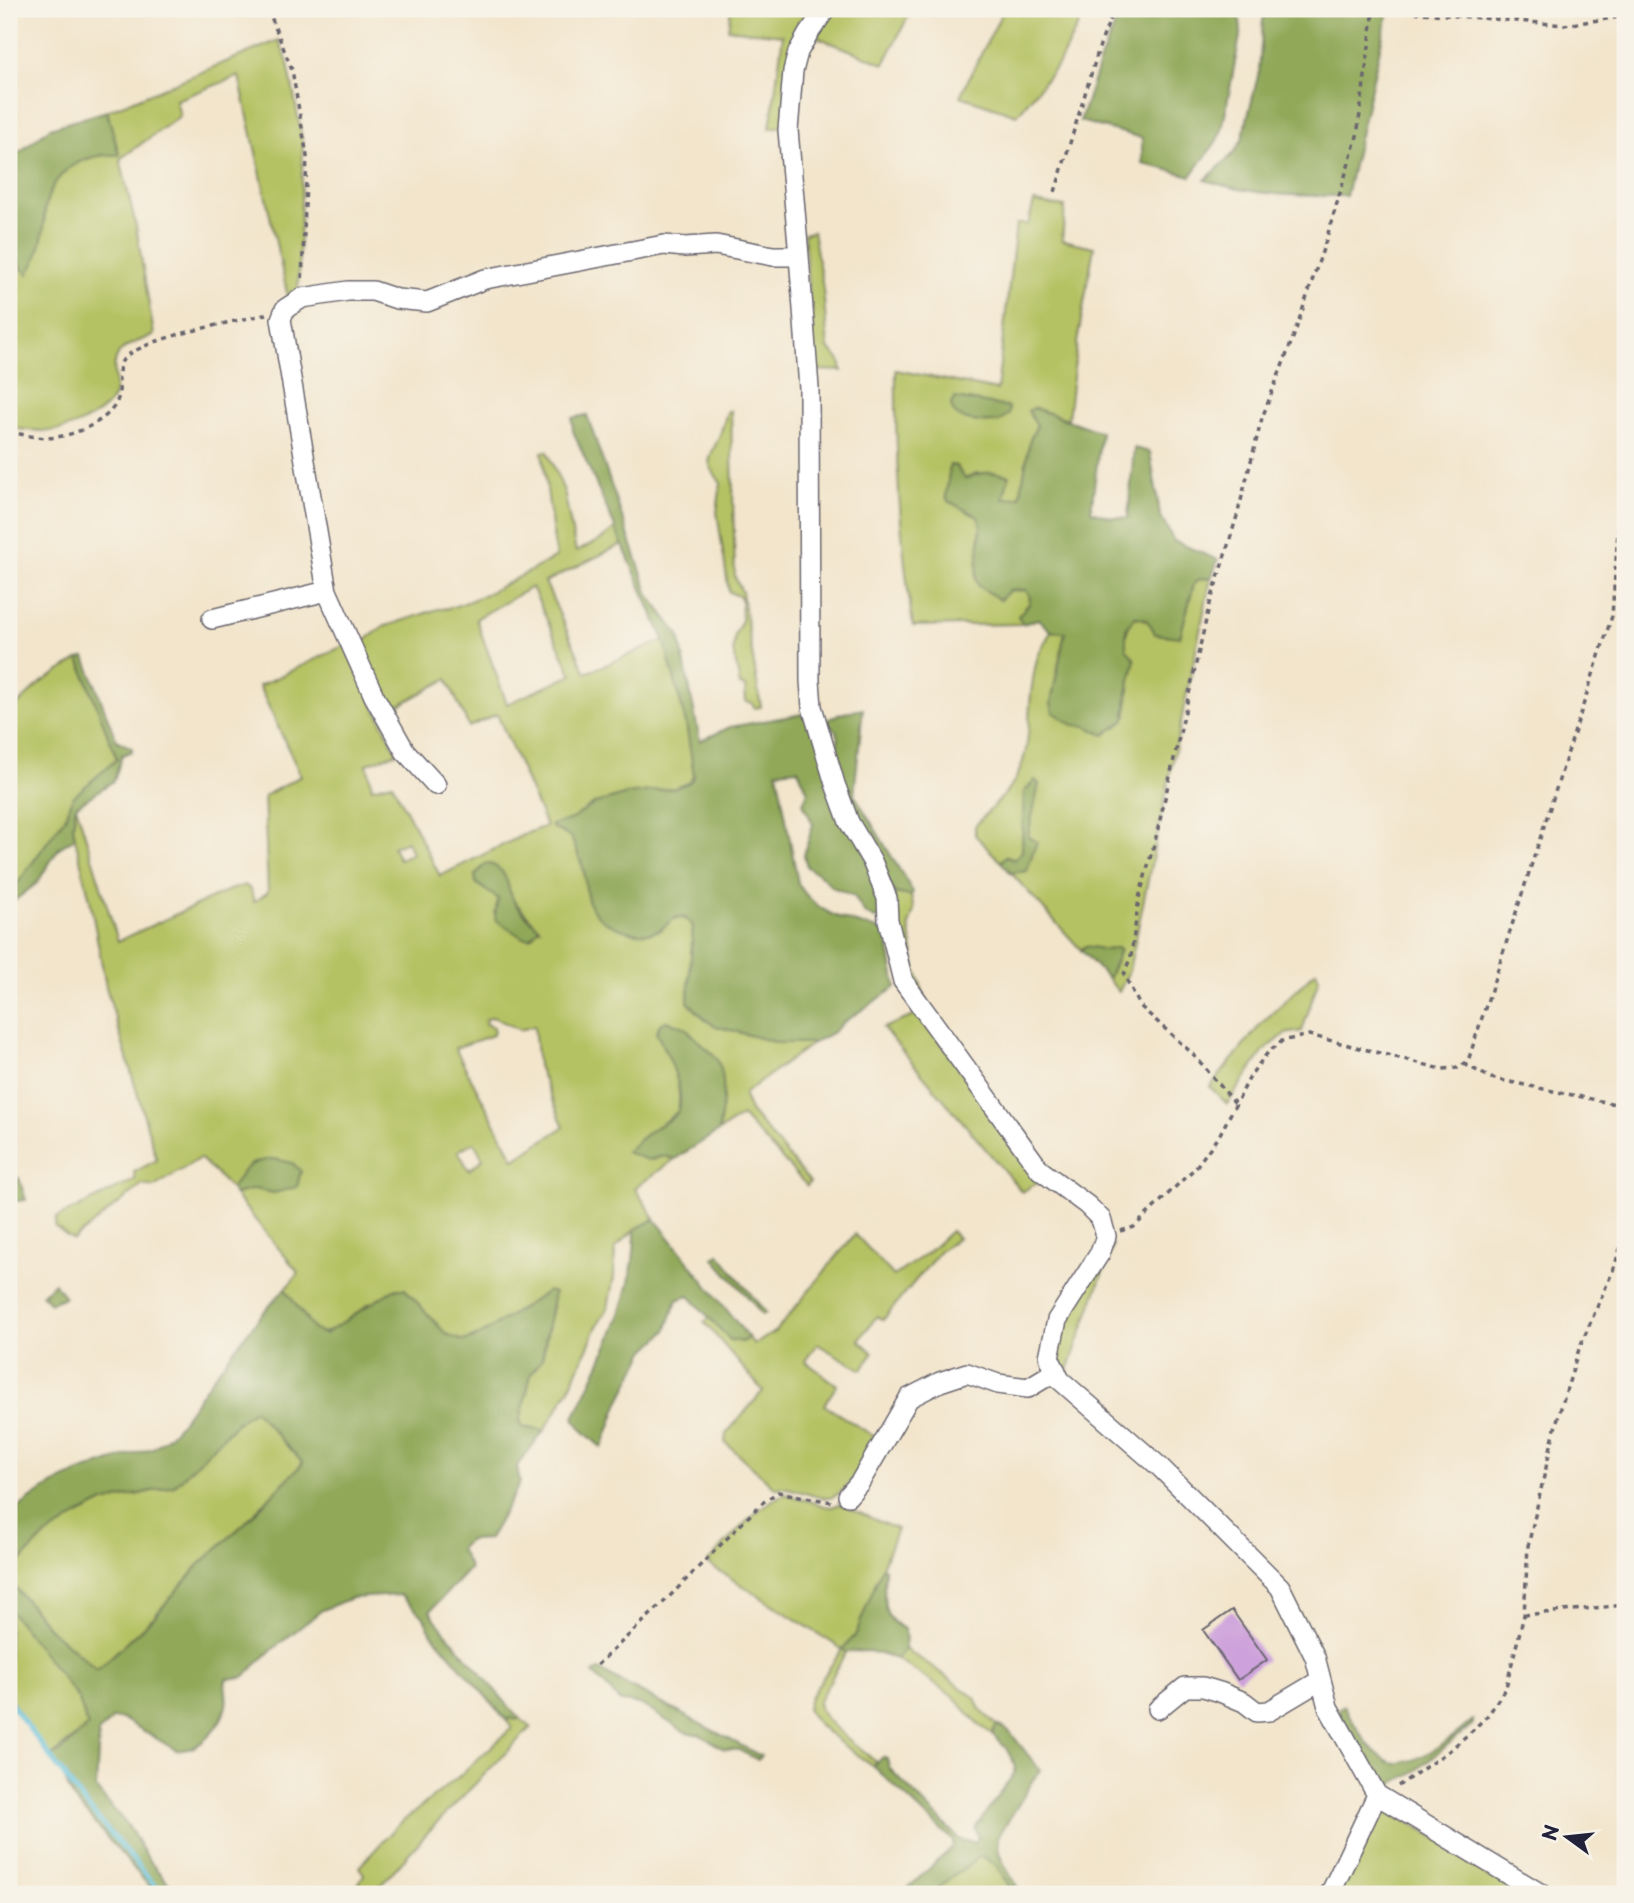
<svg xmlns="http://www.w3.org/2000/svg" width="1634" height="1903" font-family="'Playpen Sans',sans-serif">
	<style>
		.green { fill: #b5c263; stroke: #6c724f; stroke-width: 2; fill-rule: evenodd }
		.forest { fill: #90a859; stroke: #59654a; stroke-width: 2 }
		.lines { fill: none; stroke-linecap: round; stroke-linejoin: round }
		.stream { stroke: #5ec0dc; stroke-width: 5 }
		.building { fill: #cda1db }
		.street-casing { stroke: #6b666e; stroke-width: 22 }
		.path { stroke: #6b666e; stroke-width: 3.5; stroke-dasharray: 5 5; stroke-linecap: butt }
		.street { stroke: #fff; stroke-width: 19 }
	</style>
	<rect width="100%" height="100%" fill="#f7f3e8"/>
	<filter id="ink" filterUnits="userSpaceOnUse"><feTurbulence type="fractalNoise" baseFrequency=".0143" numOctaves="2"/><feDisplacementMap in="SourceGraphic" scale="14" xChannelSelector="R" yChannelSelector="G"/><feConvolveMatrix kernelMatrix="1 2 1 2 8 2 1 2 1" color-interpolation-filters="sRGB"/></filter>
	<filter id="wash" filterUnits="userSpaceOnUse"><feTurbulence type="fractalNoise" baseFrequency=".00686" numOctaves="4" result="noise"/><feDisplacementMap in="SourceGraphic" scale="28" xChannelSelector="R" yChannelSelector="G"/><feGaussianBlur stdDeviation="1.57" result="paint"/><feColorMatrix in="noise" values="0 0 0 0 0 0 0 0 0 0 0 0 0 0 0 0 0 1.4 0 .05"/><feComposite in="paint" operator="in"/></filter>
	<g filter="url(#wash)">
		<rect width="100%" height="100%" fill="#f2e5cc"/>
		<!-- green -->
		<path class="green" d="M731,9H819L784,126L770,128L783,35L728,29Z
			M830,9H912L884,64L812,35Z
			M1004,9L1086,10L1059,63L1017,115L960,96Z
			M279,40L288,63L303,143L298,289L296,294L288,297L239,76L176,100L180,116L120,159L136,226L154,335C144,340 127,343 120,352C109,367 118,380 114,394C111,405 101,411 92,417C61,435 43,432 9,428V248L15,253L20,269C27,258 40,244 43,232C45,223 44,214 46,205C52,169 86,154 119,154L107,111Z
			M1034,202L1065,207L1062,240L1094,247L1077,343L1068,419L1034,408L1030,416L1037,425L1030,440L1020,497L1003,499L1009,476L976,473L965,479L956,466L950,465L946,497L978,517L981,525L976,579L979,586L1009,591L1027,590L1030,597L1029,604L1019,616L1023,624L913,626C900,541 895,456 896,370L997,390L1016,224H1028ZM955,398L1008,407L987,423L957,416Z
			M813,231L823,288L828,348L840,360L842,371L815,370L804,234Z
			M731,410L735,577L742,592L761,707L754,708L752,703L746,702L745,687L740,685L733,650L735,635L742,620L741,597L729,592L717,512L721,483C704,461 708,462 718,439C722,431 724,421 727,412Z
			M547,451L564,491L576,552L602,539L616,528L623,544L545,582L586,673L664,640L686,723L695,771L690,782L675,788L627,794L594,804L572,819L553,828L571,837L584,870L590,906L661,930C671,918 683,912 693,926L688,1002L705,1020L716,1026L778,1043H813L745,1093L744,1097L750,1111L810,1182L807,1186L742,1116L719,1131C721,1108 729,1076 714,1055C711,1051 705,1048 702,1044C686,1029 690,1027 666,1021L657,1033C670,1057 683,1083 678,1111L627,1151L653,1160L663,1156L675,1159L635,1188L655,1219L635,1229L615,1248L614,1277L608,1308L597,1326L569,1390L544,1431L522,1427L520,1420L531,1374L542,1359L553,1306L463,1341L370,1303C356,1313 332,1340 314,1330L285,1289L299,1273L234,1194L255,1189L274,1193L243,1172L231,1189L200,1158L154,1187L142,1185L73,1240L55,1227L56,1218L135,1180L134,1172L157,1160L106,987L90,900L75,838L73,826L76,806L118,941L229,890L245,885L251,890L254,902L268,892L264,796L301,776L259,686L345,645L397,753L367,764L372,788L392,783L440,876L525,834L546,826L497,714L469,727L447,679L385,713L355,648L383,627L438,609C462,611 531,570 556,557L542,452ZM532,587L572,675L507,704L476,619ZM407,841L412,854L399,859L393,847ZM511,893L513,900L539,928L495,915L498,899L494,894ZM493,1017L520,1030L534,1026L538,1066L564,1127L514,1159L455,1048L493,1035L494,1027L485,1024L486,1019ZM474,1142L483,1159L469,1170L458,1151Z
			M1211,578L1129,971L1119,992L1108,979L1120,950L1116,948L1107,950L1085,946L1081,950L1011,873L1027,871L1036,842L1028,836L1038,784L1024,792L1022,851L1014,861L1006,856L1001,862L975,835V826C989,810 1007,795 1017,776C1032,747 1027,717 1032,686C1034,674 1035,660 1041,649C1044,643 1048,638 1051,631L1065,632L1051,703L1127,716C1127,703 1130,689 1130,676C1129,652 1118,638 1135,617C1143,617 1170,632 1180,637L1194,584L1199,579Z
			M79,659L117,759L73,797L66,816L15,887L10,891L9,713L39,684Z
			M894,893L911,896L914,911L909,925L915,967L926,1001L904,963Z
			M1316,971L1319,978L1302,1031L1285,1034L1264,1051L1227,1104L1210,1087L1261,1024Z
			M919,1014L1044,1178L1022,1192L883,1028Z
			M951,1231L958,1238L940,1251L883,1320L877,1316L859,1340L873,1353L862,1370L817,1344L805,1361L837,1385L824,1405L880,1440C871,1453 845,1497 829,1498C812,1499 794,1485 775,1488L725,1442L726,1434L763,1391L704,1322L710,1318L731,1340L743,1342L748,1337L754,1344L757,1343L777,1330L855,1234L894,1276L927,1253Z
			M1113,1244L1066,1376L1058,1357L1062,1327Z
			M254,1409L303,1463L247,1521L199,1565L154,1617L97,1670L50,1629L14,1587L9,1580V1573L44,1537L80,1514L104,1502L174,1486L239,1421Z
			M786,1494L825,1506L832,1507L839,1504L897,1529L855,1636L843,1649L846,1652L818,1703C821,1722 861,1748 876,1762L873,1766C854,1752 816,1729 807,1709L810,1697L842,1649L707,1563C727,1543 760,1501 786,1494Z
			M9,1609L78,1698L88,1726L50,1757L9,1697Z
			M905,1649L930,1665L975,1698L980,1710L997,1725L992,1734L978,1724L954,1697L897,1659Z
			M511,1718L516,1720L519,1718L531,1727L429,1831L373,1894H353L364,1874L359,1867L398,1825L457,1778L512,1728L506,1720Z
			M1379,1805L1534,1894H1337Z
			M979,1857H984L996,1865L1014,1894H943L939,1887Z"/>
		<!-- forest -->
		<path class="forest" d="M1122,9H1199L1237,16L1240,20L1241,31L1222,130L1216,142L1191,176L1142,163V138L1080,121L1100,60Z
			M1270,9H1389L1346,196C1298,196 1251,196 1205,180L1234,153L1242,140L1259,72L1263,19Z
			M107,111L119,155C86,153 58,167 47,200C43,210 45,222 43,233C41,247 35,263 28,274C16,266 19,256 9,248V156L21,151L50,128Z
			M955,398L1009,407V414L998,422C983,423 953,423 951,404Z
			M1034,408L1101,432L1091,511L1111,517L1128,518L1134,448L1150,452L1160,515L1174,541L1218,560L1211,578L1199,579L1194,584L1180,637L1155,634C1151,624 1146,617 1135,617L1126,628V648L1135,660L1127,693L1125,720L1104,735L1086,726L1073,725L1053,712L1051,703L1065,632L1051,631L1038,619L1023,624L1018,616L1029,604L1030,597L1026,590L1009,591L1000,600L979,586L976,579L981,525L978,517L948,501L946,497L950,465L956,466L965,479C979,472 994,470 1009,476L1003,499L1020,497L1030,440L1037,425L1028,411Z
			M587,415L649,595L679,635L700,741L730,727L808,713L870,867L885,919H875L865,914L854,896L832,887L820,875L807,867L804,855L813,824L803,803L808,792L798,769L777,771L798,883C816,916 852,922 886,931L896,987L844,1022L832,1033L813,1043H778L716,1026L706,1020L688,1002L693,926C678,906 671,925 657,931C638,938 605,927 593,910C584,900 587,881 583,868C580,857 575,847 571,837L553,828L551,825L572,819L594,804L627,794L675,788L690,782L694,776L686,723L664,640L573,431L572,418Z
			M85,657L116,740L132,748V751L122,755L115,778L112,782L76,806L73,826L75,838L59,848L37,883L9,905V891L15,887L66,816L73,797L117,759L79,659Z
			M863,709L854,794L913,892L911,896L894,893L850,804L836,758L838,740L836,730L825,721L839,714Z
			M1035,780L1039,784L1028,836L1037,842L1026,871L1011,873L1001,862L1006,856L1014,860L1022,851L1024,792Z
			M486,863C512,869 504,886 515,903C521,912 531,920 539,928L531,938H523L496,920L495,915L498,899L476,883L475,875Z
			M1085,946L1107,950L1116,948L1120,950L1108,979L1081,950Z
			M666,1021C689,1027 686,1029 701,1044C705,1048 711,1051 714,1055C730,1076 721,1108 719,1131L675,1159L663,1156L648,1160L626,1152C637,1142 648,1131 661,1124C667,1121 676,1117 678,1111C687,1093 666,1049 656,1033L660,1024Z
			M275,1159L292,1163L301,1171L297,1187L274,1193L255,1189L234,1194L231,1189C245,1168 248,1160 275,1159Z
			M19,1178L26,1200L9,1202V1180Z
			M655,1219L748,1337L743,1342L730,1340L689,1296L677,1300L666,1331L645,1351L619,1402L602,1448L581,1429L574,1418C602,1357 636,1298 635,1229Z
			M719,1254L766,1313L762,1315C748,1294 729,1278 714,1258Z
			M54,1283L65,1297L50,1303L42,1295Z
			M285,1289L314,1330L325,1334L394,1289H405L446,1334L463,1341L477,1337L548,1291L554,1293L542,1359L531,1374L520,1420L522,1427L544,1431L517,1466L520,1483L489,1539L469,1540L460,1549L470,1568L430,1611L440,1626L519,1718L516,1720L511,1718L506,1720L432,1634L423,1616L400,1595L351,1598L322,1610L268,1653L244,1677L226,1679C224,1688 228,1696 226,1706C221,1727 199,1753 176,1750L123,1719H112L99,1732L96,1789L129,1827L150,1862L178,1894H156L73,1798L62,1772L50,1757L62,1750L88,1726L78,1698L9,1609V1580L50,1629L97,1670L154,1617L199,1565L247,1521L303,1463L254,1410L239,1421L174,1486L104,1502L80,1514L44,1537L9,1573V1517C47,1478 100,1464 151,1449C176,1435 188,1412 204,1390C229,1355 255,1320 285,1289Z
			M882,1567L885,1569C885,1595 878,1617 904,1629C908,1642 905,1650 897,1659L869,1651L846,1652L842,1649L855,1636Z
			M599,1670L761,1756L758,1760L739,1750L724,1749L700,1735L685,1732L640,1704L621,1702L593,1673Z
			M1344,1706C1355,1725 1367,1750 1388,1761C1411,1772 1456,1735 1473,1720V1724L1417,1770L1383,1789L1337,1710Z
			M997,1725L1009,1731L1040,1770L998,1837C995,1857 1012,1877 1022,1894H1014L996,1865L984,1857H979L939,1887L943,1894H916L906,1890L953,1847V1841L873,1766L883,1757L887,1759L889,1768L960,1840L975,1842L978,1838L975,1828L1014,1774L1016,1767L1006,1748L992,1734Z"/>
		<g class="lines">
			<!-- stream -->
			<path class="stream" d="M9,1701L83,1801L162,1894"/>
		</g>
		<g id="blocks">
			<!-- building -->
			<path class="building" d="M1232,1610L1267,1660L1238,1680L1203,1630Z"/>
		</g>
	</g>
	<g filter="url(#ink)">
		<use href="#blocks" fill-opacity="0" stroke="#6b666e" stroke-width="2"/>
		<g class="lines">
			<!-- street casing -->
			<g class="street-casing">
				<path id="street" d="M799,256L809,388L810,681L812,707L835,784L849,822L872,861L887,898L888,920L903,981L1040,1170L1087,1205L1101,1219L1106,1236L1100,1253L1057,1320L1049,1357L1060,1380L1161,1468L1280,1587L1315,1657L1328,1707L1377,1795L1330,1894
					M212,619L327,591
					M436,785L405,751L374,696L327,591L281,319L285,309L302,298L348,291H373L397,299L427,302L485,279L664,245L685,247L716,245L773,256H799L788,130L793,71L798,52L808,34L826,9
					M848,1496L860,1482L909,1398L940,1382L967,1373L998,1384L1028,1388L1056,1371
					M1158,1709L1185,1687H1203L1220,1692L1244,1702L1257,1712L1269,1711L1321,1680
					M1377,1795L1541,1894"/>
			</g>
			<!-- path -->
			<path class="path" d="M268,9L292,70L307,156L302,282
				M1374,9L1564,25L1620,17L1625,11
				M1055,192L1100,45L1114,9
				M9,432C23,434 42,440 57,437C78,434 116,418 119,394C120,381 115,363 128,355C157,335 230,323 266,314
				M1464,1064L1491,1078L1625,1106
				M1235,1103L1194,1055L1140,1006L1124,974L1131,956L1139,898L1156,837L1209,607L1237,516L1262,418L1293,338L1326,240L1357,136L1374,9
				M1121,1231L1134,1227L1196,1167L1220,1134L1252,1073L1269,1051L1282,1041L1309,1035L1442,1069L1458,1068L1468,1061L1612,616L1625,433
				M1524,1615L1625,1605
				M597,1665L664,1602L762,1503L778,1492L832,1502
				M1398,1786L1449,1751L1473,1730L1489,1714L1506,1687L1524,1615L1528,1546L1556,1424L1579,1349L1614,1268L1625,1233"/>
			<!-- street -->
			<use href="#street" class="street"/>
		</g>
	</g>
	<!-- margin -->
	<rect width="1634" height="1903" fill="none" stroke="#f7f3e8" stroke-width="35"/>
	<!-- north arrow -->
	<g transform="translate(1567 1837) rotate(285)" stroke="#f7f3e8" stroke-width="5" paint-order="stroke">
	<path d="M0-5L12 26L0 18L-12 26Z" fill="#22223b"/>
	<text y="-10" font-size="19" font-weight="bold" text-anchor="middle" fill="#22223b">N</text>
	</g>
</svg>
